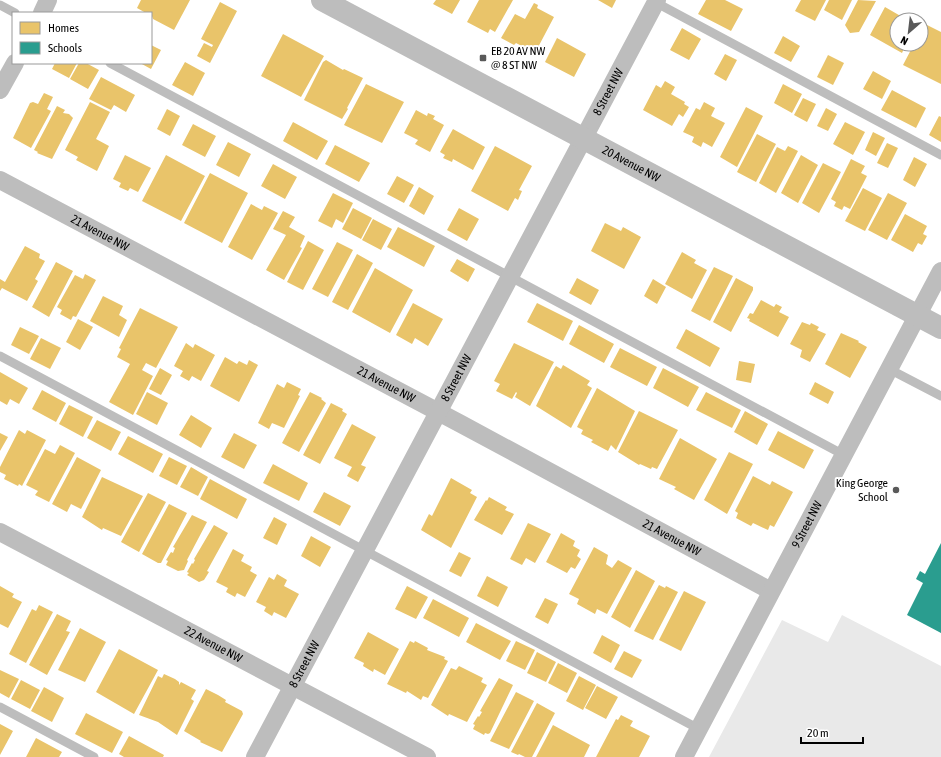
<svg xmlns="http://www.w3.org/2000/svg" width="941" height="757" font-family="'Asap Condensed',sans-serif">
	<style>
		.green { fill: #e9e9e9 }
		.homes { fill: #e9c46a }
		.schools { fill: #2a9d8f }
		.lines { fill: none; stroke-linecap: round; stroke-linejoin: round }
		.service { stroke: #bdbdbd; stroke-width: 9 }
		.minor { stroke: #bdbdbd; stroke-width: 18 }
		.tertiary { stroke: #bdbdbd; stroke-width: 22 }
		.poi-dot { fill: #595959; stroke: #fff; stroke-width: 1.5 }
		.labels { text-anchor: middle; stroke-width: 4; stroke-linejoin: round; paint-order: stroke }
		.poi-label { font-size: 12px; fill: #000; stroke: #fff; text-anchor: start }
		.street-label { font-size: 12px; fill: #000; stroke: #fff }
	</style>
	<rect width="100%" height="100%" fill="#fff"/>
	<!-- green -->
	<path class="green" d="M842,615L941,666V757H709L782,620L828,642Z"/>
	<!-- homes -->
	<path class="homes" d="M141,0H190L174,30L153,19L151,13H146L137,8Z
		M436,0H460L452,14L433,4Z
		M479,0H513L495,32L490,29L488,33L467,22Z
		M598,0H616L612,8Z
		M706,0H725L743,9L731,31L698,14Z
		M801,0H826L815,21L795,11Z
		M829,0H852L842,20L824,10Z
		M858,0L876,1L859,32L850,33L845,25Z
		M220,2L237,11L210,63L197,56L204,43L212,47L213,45L201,39Z
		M534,3L538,5L537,8L554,17L535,53L516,43L514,45L501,38L515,14L525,19Z
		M885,7L904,18L903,20H897V44H906L902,53L870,35Z
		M925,24L941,32V84L903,65L914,44H921V31Z
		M682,28L701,39L689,60L670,50Z
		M283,34L324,56L301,97L261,76Z
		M783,36L800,46L791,62L774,53Z
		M557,38L586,54L574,77L545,62Z
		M151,45L161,50L151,69L140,63H151Z
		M725,54L737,60L726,81L714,74Z
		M828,55L844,63L833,85L817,77Z
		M326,60L343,70L344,69L363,78L347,108L348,109L342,119L304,100L323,62Z
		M185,62L205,73L193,96L172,85Z
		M55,63H77L69,78L52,69Z
		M79,63H86L99,70L88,89L70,79Z
		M873,71L891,81L882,99L863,89Z
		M101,77L135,95L126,112L114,105L111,110L89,99Z
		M665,81L675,87L671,94L685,102L684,104L689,107L683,117L679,114L672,126L643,110L656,85L661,88Z
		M366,84L404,102L382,143L344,125Z
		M783,84L802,94L792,113L774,103Z
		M892,90L926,108L916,128L881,110Z
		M44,93L53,97L47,109L51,111L31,148L13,138L30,103L33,102L38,104Z
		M803,98L816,104L807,122L794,115Z
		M90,102L110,112L96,139L109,146L97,171L76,160L78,157L65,150Z
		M704,102L715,108L711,116L725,123L712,147L703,142L701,147L692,142L694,137L683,132L696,108L700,110Z
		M57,106L65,110L63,113L69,114L73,118L52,159L37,153L38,152L34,150Z
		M746,107L763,116L737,167L720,157Z
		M826,108L837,114L828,131L817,126Z
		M167,109L180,116L170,136L157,129Z
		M416,110L427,116L428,113L435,116L433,119L444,125L430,152L415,144L418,140L404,133Z
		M939,116L941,117V142L929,135Z
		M293,122L328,141L317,160L283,141Z
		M845,122L865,132L853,155L833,144Z
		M193,124L216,136L205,157L182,145Z
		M453,129L485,147L473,170L453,159L452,162L443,158L445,155L440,152Z
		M873,132L885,138L876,156L865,150Z
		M757,134L776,144L756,182L737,172Z
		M228,142L251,154L239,177L216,165Z
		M887,143L898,148L888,168L877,163Z
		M335,145L370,163L359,182L325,164Z
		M495,146L532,166L519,190L522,191L518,200L515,198L508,211L471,191Z
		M788,146L798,151L776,193L759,183L777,147L785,151Z
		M125,155L151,168L138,192L130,188L128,191L119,187L121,183L113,179Z
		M166,155L205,176L181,221L142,201Z
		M801,155L818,165L798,203L781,193Z
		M914,157L927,164L915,187L903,180Z
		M851,159L865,166L861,173L867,176L850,209L844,206L842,210L834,206L836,202L831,199Z
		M823,163L841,172L819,213L802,203Z
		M273,164L297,177L285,199L261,186Z
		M210,173L248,193L222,243L184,223Z
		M397,176L414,185L404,203L387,194Z
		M419,187L434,196L424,215L409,206Z
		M863,188L882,198L865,231L845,221Z
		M333,193L353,203L343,223L336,219L332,228L318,221Z
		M888,193L907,203L887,240L868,230Z
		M251,204L262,210L264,206L278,213L252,260L228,247Z
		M353,208L372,218L361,239L342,229Z
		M459,208L479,219L467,241L447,230Z
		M283,211L295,217L289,227L305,236L300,247L302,248L284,280L266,270L286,235L273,229Z
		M905,214L927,226L923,234L927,236L922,245L918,243L913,252L891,240Z
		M373,219L392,229L381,250L362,240Z
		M605,223L621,231L623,227L641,237L624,269L591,251Z
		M398,227L435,246L424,267L387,247Z
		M308,241L324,250L303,290L287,282Z
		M337,242L353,250L328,297L312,289Z
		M25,246L40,254L39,258L45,261L35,279L38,281L27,301L2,288L0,291V279L5,282Z
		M682,252L696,260L694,263L707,270L692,299L665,284Z
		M357,254L373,263L348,310L332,302Z
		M457,259L475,269L468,282L450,271Z
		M56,262L73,271L49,317L32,307Z
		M714,267L733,276L710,321L691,311Z
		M375,268L413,290L390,333L352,312Z
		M85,274L96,280L76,317L73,316L71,320L60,314L62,310L57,307L75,275L83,279Z
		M577,278L599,290L591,305L569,293Z
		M736,278L753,287V290L731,332L713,322Z
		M653,279L666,287L657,304L644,296Z
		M103,296L123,306L119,315L127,320L119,337L90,321Z
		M761,300L774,307L776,304L782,307L779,312L789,317L778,337L749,321L750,319L747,318L750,313L753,314Z
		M413,303L443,319L428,346L415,338L412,344L396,335Z
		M537,303L573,321L563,341L527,322Z
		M140,308L178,327L156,368L146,363L142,370L153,376L133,415L109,402L130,364L117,357L121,349L119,348Z
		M78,319L93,327L80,350L66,342Z
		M802,322L810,325L811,323L819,327L817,330L826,334L810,362L800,357L802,350L790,344Z
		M579,325L614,344L604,363L569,344Z
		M20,327L39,336L29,354L11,345Z
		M686,329L720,348L710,367L676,348Z
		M841,333L859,341L858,342L867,347L850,378L825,364Z
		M41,338L61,348L50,369L30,359Z
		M186,343L193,348L195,344L215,355L201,381L192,376L189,381L180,376L183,371L174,366Z
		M514,343L554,362L530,406L515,397L517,393L516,392L512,399L496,391L500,384L494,381Z
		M620,348L657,367L647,386L610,367Z
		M225,357L237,364L239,361L247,365L249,360L258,365L239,402L210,386Z
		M739,361L755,364L751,383L736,380Z
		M563,365L590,381L587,385L592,388L571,428L536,406L554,369L556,366L561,369Z
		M160,368L172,375L161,395L149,389Z
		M663,368L699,387L688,407L653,388Z
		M0,372L28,388L19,404L10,399L7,405L0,401Z
		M287,382L301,389L298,395L300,396L284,428L272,423L269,429L258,423L277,384L284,388Z
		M815,382L834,392L828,404L809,394Z
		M597,388L635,411L616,450L611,445L608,451L591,442L593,440L581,434L583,430L577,427Z
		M42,390L66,403L56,422L32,409Z
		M147,392L168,403L157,425L136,414Z
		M310,392L322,398L321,399L326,403L299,452L282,443Z
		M706,392L741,410L732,428L696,410Z
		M331,403L343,409L342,411L347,414L320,464L303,455Z
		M69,405L93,417L83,437L59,424Z
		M639,411L678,430L657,469L652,467L651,469L640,464L639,465L618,452Z
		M745,411L768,424L757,445L734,432Z
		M191,415L212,428L201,448L179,435Z
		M97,420L121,432L111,451L87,438Z
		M352,424L376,437L361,465L366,467L358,482L347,476L352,467L334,458Z
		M19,430L25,434L27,430L46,440L22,486L19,484L18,486L4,479L6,475L0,472V467Z
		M778,431L814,450L804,469L768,450Z
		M0,433L8,437L0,451Z
		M234,433L257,445L244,469L221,457Z
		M128,436L163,454L153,473L118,454Z
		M680,438L717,459L694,500L674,489L676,487L659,479Z
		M60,445L75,453L49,502L35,495L38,491L26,485L45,449L55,454Z
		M729,452L753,464L727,514L704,500Z
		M77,457L101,470L81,509L71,504L67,512L52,504Z
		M169,457L187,466L177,485L159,476Z
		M273,464L308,483L299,501L263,483Z
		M191,467L208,477L198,496L180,487Z
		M753,476L770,485L772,481L793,492L774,527L770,525L768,530L753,523L751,526L736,518L738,513L735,511Z
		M102,477L143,496L121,536L103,528L102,530L82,517Z
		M451,478L472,490L470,493L477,497L451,548L421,530L429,514L432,516Z
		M210,479L247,499L237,519L200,499Z
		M324,492L351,506L340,526L313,512Z
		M148,493L166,502L139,552L121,542Z
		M489,497L507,507L505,510L514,514L502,535L474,520L486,500L487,501Z
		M169,504L187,513L161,563H158L142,554Z
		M192,515L207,522L187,560L188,561L184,570L178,571L166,565L168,561L166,560L171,552L173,553L175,548L173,547Z
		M274,517L287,524L277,545L263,538Z
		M528,523L551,534L535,563L526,558L522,565L510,559Z
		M214,525L228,533L207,571L209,572L204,580L199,582L187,575L189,573L187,572L192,563L193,564L195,560L194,559Z
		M561,533L575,541L573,546L580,550L577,556L581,559L575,569L571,567L567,573L546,562Z
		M311,536L331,547L320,567L301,556Z
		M594,547L608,555L606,564L612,568L618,560L632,568L607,614L597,609L595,614L577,604L579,599L569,594Z
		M233,549L244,555L241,561L252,567L250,571L257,575L245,597L237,593L235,597L226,592L228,588L216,582Z
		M459,552L471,558L461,577L449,571Z
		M636,570L655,581L630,628L611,617Z
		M277,574L287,580L284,586L299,594L286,618L274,612L272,616L264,611L266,607L256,602L269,577L274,580Z
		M487,576L508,587L498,607L477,596Z
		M659,585L665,588L666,586L678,592L653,640L634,631Z
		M0,586L14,594L12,597L22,602L8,628L0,624Z
		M407,586L428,597L416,619L395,609Z
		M684,591L706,602L681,651L659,640Z
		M545,598L558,604L548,624L535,617Z
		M433,599L469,618L459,637L423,618Z
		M39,605L53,612L26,663L9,654L32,609L36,611Z
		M57,614L71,621L66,631L70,632L47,675L29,665Z
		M476,623L511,641L500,660L466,642Z
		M80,628L106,642L85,682L58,670Z
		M368,632L399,649L385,675L374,669L373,672L363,666L364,663L354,658Z
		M602,635L620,645L611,663L593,653Z
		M410,641L414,643L415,641L428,648L427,650L445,657L444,659L448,661L428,698L423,696L421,700L407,691L406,693L387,684Z
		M516,641L535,650L525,670L506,661Z
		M119,649L158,670L134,714L96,692Z
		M624,651L642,660L632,678L614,669Z
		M537,652L556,662L546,682L527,673Z
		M558,663L577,673L567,693L548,683Z
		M459,666L483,678L481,682L487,685L467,722L449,714L448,716L431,705L451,668L456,670Z
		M0,670L19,679L9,698L0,693Z
		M164,674L175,679L179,682V685L181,682L196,690L191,699L194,701L177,735L158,722L139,715L158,676L162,678Z
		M579,676L596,685L583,710L566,701Z
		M499,678L513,685L490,733L488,734L485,733L484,735L473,729L475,725L473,724L478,716L479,717L482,712L480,711Z
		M21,680L40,690L30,709L11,699Z
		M597,686L618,697L606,719L585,708Z
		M44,687L64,698L52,722L31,711Z
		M206,689L218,695L226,700L225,702L242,711L243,714L222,752L200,742L201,741L184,731Z
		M516,692L534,701L509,749L490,741Z
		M537,703L555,713L532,757H525L519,754L518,755L511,752Z
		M86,713L123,732L112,753L75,734Z
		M621,715L633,721L630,726L650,736L639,757H596L616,719L618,720Z
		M0,724L13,731L0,755Z
		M553,725L590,745L584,757H536Z
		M129,736L164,755L163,757H124L119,754Z
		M36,738L62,752L59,757H26Z"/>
	<!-- schools -->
	<path class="schools" d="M941,543V633L907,615L923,583L916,579L920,571L925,574Z"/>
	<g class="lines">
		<!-- service -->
		<path class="service" d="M653,1L941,155
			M0,5L15,13
			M110,63L844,455
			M0,356L699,729
			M889,369L941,396
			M0,707L94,757"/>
		<!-- minor -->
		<g class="minor">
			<path d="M42,13L48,0"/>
			<path d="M0,90L15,63"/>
			<path id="s1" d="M0,180L461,424L771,591"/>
			<path id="s2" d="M0,532L427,757"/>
			<path id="s3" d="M255,757L657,0"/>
			<path id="s4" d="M684,757L941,271"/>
		</g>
		<!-- tertiary -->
		<path class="tertiary" id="s5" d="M322,0L941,328"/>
	</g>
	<!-- markers -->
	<g class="poi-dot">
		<rect x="479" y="54" width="8" height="8" rx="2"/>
		<circle cx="896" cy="490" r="4"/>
	</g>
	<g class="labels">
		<!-- poi labels -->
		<g class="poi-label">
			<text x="491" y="55">EB 20 AV NW<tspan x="491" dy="14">@ 8 ST NW</tspan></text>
			<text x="888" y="487" text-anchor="end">King George<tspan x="888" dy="14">School</tspan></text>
		</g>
		<!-- street labels -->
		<g class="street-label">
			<text dy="4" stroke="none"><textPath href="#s3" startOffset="753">8 Street NW</textPath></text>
			<text dy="4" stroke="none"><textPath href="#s5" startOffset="350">20 Avenue NW</textPath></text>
			<text dy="4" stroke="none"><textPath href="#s1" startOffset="113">21 Avenue NW</textPath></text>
			<text dy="4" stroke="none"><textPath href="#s3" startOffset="429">8 Street NW</textPath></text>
			<text dy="4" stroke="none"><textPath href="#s1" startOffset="437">21 Avenue NW</textPath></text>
			<text dy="4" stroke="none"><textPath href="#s4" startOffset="263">9 Street NW</textPath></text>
			<text dy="4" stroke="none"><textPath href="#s1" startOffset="761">21 Avenue NW</textPath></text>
			<text dy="4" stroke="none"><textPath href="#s2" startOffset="241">22 Avenue NW</textPath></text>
			<text dy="4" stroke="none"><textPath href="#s3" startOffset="105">8 Street NW</textPath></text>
		</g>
	</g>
	<!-- legend -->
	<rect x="12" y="12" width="140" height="52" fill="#ffffff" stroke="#999999"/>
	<rect x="20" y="22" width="20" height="12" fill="#e9c46a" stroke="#999999"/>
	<text x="48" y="32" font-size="12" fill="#000000">Homes</text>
	<rect x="20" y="42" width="20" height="12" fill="#2a9d8f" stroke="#999999"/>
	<text x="48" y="52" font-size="12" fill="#000000">Schools</text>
	<!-- north arrow -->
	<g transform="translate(909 32) rotate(208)"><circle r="19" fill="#ffffff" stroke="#999999"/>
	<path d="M0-3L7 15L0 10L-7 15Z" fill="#595959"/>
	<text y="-6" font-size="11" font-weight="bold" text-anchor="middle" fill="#000000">N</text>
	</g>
	<!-- scale -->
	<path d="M801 737v6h62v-6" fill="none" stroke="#000000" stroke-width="2"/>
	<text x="807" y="737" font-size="12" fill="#000000" stroke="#ffffff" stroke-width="3" paint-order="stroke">20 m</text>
</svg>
